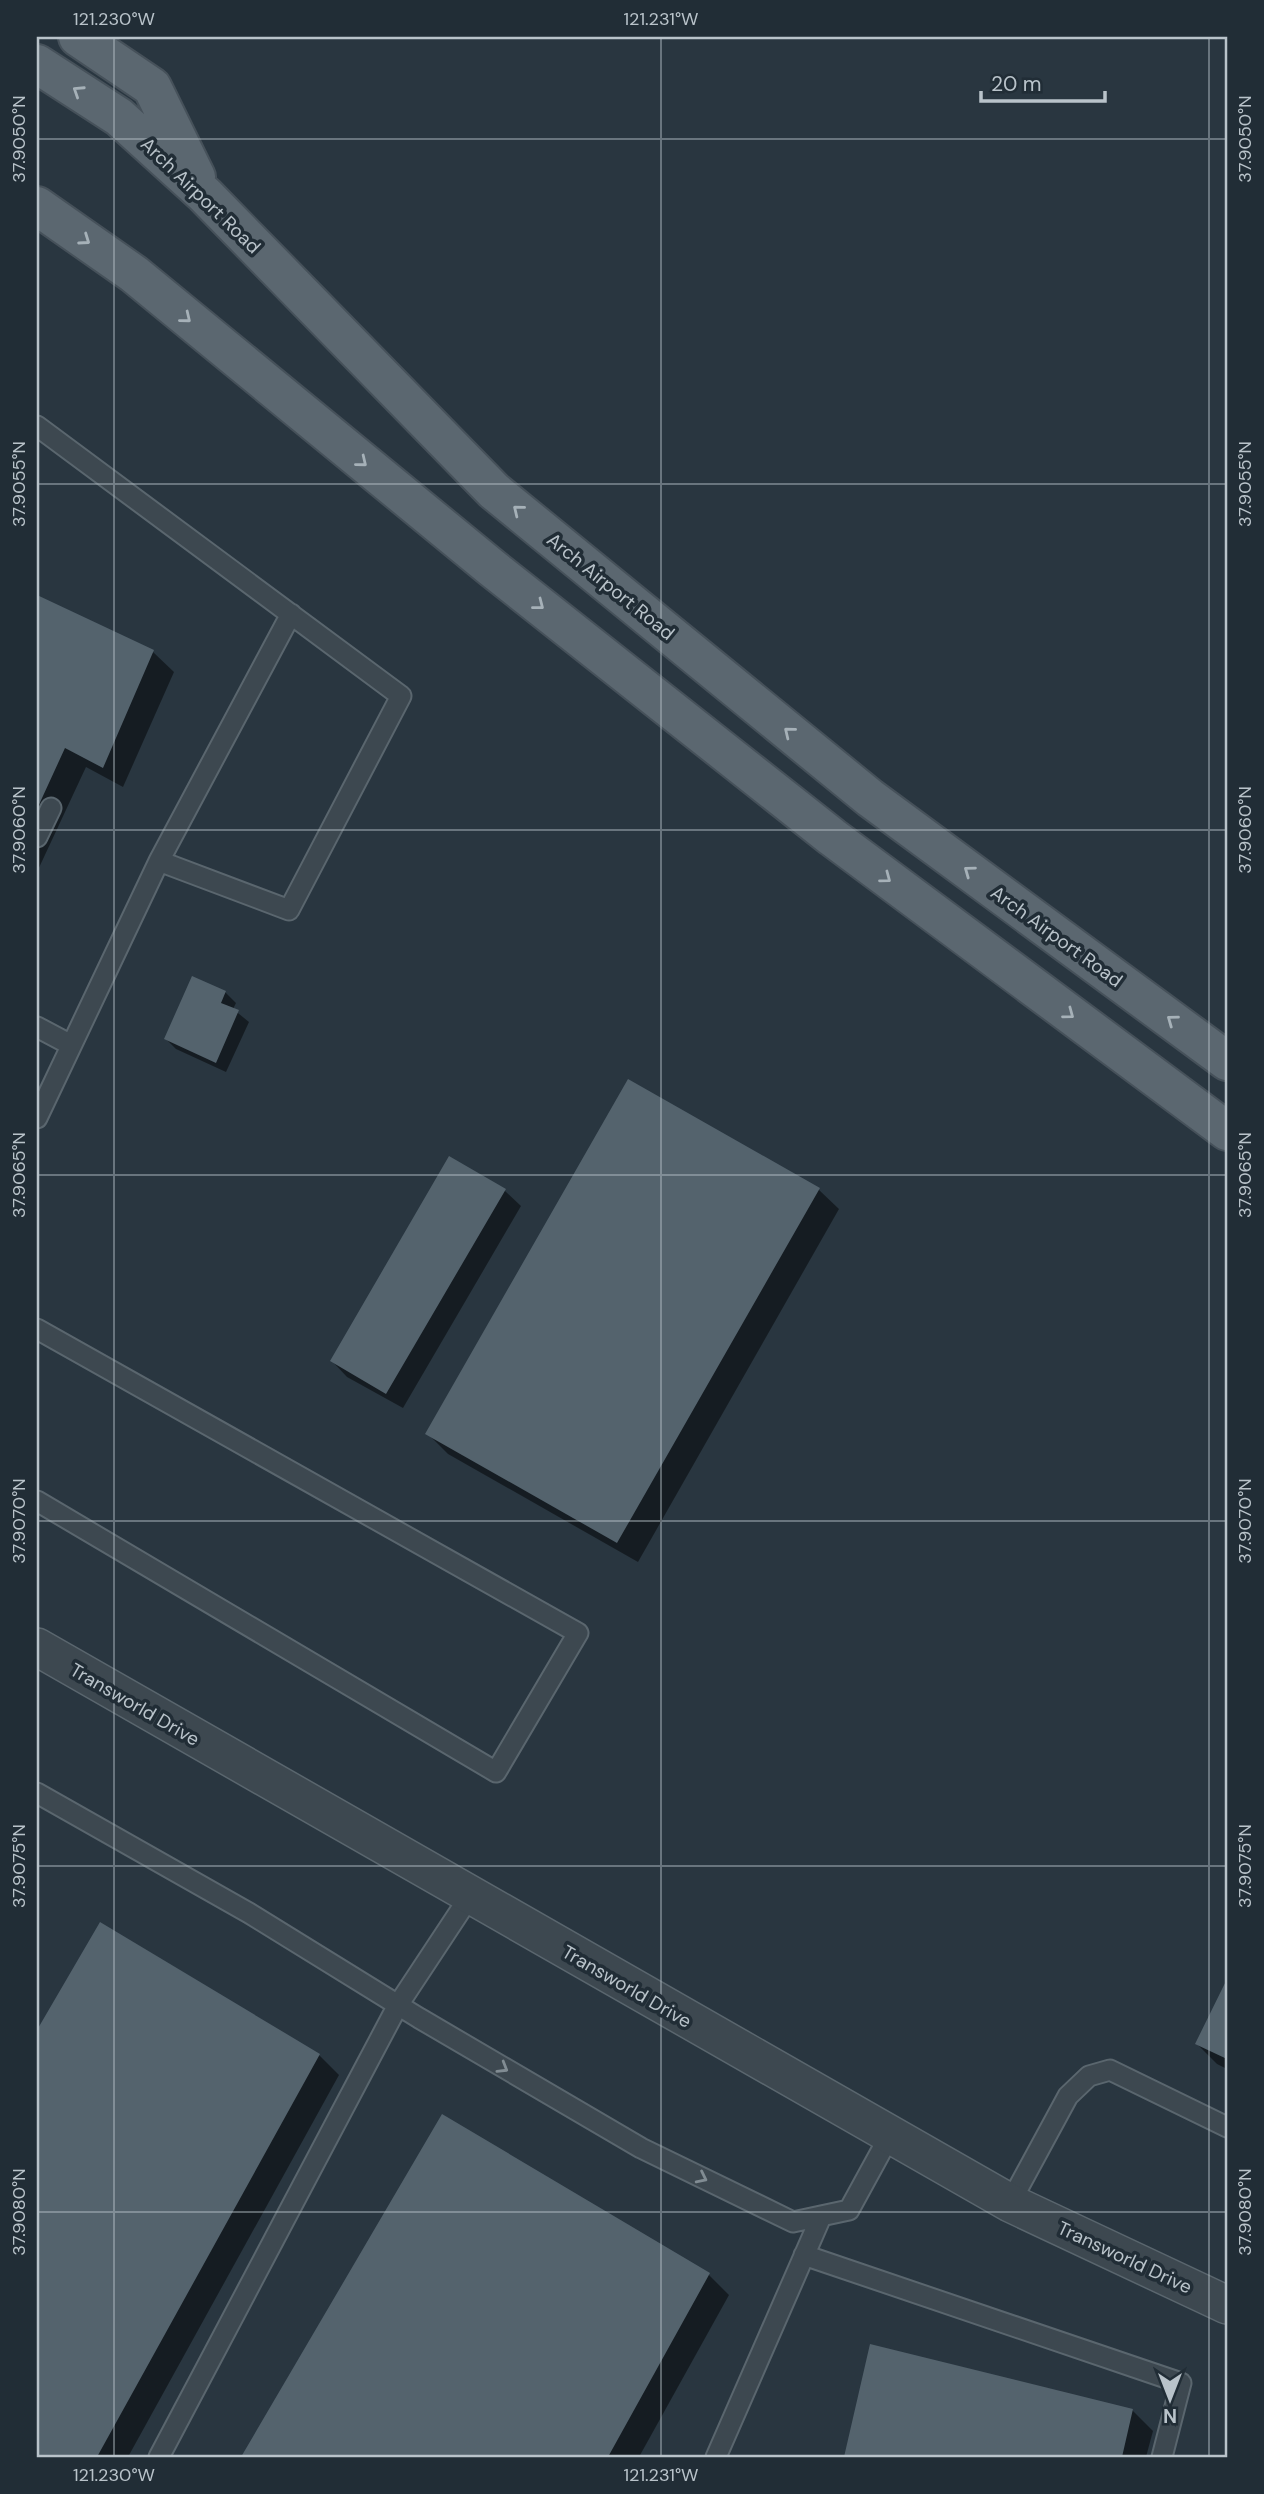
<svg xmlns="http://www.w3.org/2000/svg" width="1264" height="2494" font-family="'DM Sans',sans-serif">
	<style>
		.shadow { fill: #0007 }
		.building { fill: #54636d }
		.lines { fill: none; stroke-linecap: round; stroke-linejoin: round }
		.lane-casing { stroke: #5a666e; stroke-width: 23 }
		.street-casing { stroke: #5a666e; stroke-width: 40 }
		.primary-casing { stroke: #46515a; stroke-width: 42 }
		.lane { stroke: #3d4850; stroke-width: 19 }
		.street { stroke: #3d4850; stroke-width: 37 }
		.primary { stroke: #5b6770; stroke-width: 38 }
		.oneway { stroke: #a6b1b8 }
		.oneway2 { stroke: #818c93 }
		.ticks { fill: none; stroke: #b9c3ca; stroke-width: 2; stroke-opacity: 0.45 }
		.labels { text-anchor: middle; stroke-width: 7; stroke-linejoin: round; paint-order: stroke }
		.street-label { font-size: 19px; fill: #b9c3ca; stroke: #212d36 }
		.neatline { fill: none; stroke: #b9c3ca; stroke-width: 2.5 }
		.ticks-label { font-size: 18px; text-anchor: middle; fill: #b9c3ca }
	</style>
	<rect width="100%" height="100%" fill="#293640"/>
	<!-- shadow -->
	<path class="shadow" d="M37,597L153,652L174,672L123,787L86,767L37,872Z
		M225,992L236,1003L233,1009L249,1022L226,1072L176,1049L166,1039Z
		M450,1158L505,1191L521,1206L403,1408L347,1377L332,1361Z
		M818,1189L839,1209L638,1562L448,1454L428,1434Z
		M100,1925L319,2055L339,2075L128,2457H37V2034Z
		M1227,1983V2069L1217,2064L1197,2044Z
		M443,2117L709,2275L729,2295L639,2457H243Z
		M871,2346L1132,2410L1153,2431L1146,2457H846Z"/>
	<!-- building -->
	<path class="building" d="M37,595L154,650L103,768L65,748L37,809Z
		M192,976L226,991L221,1003L239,1010L216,1063L164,1039Z
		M628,1079L820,1188L617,1543L425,1434Z
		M449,1156L506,1189L386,1394L330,1361Z
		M100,1922L320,2054L97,2457H37V2030Z
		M1227,1979V2059L1195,2044Z
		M442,2114L710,2273L608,2457H241Z
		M870,2344L1133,2409L1122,2457H844Z"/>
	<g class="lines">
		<!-- lane casing -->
		<g class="lane-casing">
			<path id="lane" d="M37,426L401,696L289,910L159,861L291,614
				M37,837L51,808
				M37,1027L71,1045
				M37,1118L159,861
				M37,1329L578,1633L496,1772L37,1501
				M37,1793L249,1913L419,2018L641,2148L793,2222L849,2210L890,2135
				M1010,2203L1068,2096L1089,2076L1110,2070L1227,2127
				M804,2255L1181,2383L1162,2457
				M159,2457L398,2005L470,1896
				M716,2457L821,2217"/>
		</g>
		<!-- street casing -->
		<g class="street-casing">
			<path id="street" d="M37,1647L1010,2203L1227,2305"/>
		</g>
		<!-- primary casing -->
		<g class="primary-casing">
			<path id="primary" d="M78,37L152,87L196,177
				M37,64L119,117L205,195L494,491L870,798L1227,1061
				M37,206L134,274L492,568L832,837L1227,1131"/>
		</g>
		<!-- lane -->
		<use href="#lane" class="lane"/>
		<!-- street -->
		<use href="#street" class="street"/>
		<!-- primary -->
		<use href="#primary" class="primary"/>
	</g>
	<!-- one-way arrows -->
	<defs><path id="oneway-chevron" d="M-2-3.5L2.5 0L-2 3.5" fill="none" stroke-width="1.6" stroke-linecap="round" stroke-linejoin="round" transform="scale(1.75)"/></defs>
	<g class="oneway">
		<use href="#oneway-chevron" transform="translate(78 91) rotate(-147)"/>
		<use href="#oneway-chevron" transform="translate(85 240) rotate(35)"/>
		<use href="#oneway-chevron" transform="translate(186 318) rotate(39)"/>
		<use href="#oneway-chevron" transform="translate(362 462) rotate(39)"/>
		<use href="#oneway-chevron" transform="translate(518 510) rotate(-141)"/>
		<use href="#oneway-chevron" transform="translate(539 605) rotate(38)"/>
		<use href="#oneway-chevron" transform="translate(789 732) rotate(-141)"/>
		<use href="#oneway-chevron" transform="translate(969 871) rotate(-144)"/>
		<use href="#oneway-chevron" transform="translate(886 878) rotate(37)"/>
		<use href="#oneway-chevron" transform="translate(1069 1014) rotate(37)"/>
		<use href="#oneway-chevron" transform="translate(1172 1020) rotate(-144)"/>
	</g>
	<g class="oneway2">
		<use href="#oneway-chevron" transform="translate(503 2068) rotate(31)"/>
		<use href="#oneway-chevron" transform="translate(702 2178) rotate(26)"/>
	</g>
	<!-- ticks -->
	<path class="ticks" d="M114,37V2457M661,37V2457M1209,37V2457M37,139H1227M37,484H1227M37,830H1227M37,1175H1227M37,1521H1227M37,1866H1227M37,2212H1227"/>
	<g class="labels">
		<!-- street labels -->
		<g class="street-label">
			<text transform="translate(201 195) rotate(44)" y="7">Arch Airport Road</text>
			<text transform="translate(611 586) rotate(39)" y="7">Arch Airport Road</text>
			<text transform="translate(1057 936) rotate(36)" y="7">Arch Airport Road</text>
			<text transform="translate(135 1704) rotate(30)" y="7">Transworld Drive</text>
			<text transform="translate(627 1986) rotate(30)" y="7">Transworld Drive</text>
			<text transform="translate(1125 2257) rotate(25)" y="7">Transworld Drive</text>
		</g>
	</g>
	<!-- border -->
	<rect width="1264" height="2494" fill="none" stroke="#212d36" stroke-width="77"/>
	<!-- north arrow -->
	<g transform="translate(1170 2399) rotate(180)" stroke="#212d36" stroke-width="5" paint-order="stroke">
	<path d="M0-5L12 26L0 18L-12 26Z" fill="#b9c3ca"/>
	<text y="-10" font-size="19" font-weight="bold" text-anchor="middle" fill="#b9c3ca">N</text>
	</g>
	<!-- scale -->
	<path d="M981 91v10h124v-10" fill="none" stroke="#b9c3ca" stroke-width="3.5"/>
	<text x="991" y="91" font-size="21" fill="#b9c3ca" stroke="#212d36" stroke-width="5" paint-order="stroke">20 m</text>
	<rect x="38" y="38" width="1188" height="2418" class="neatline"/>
	<g class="ticks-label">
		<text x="114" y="25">121.230°W</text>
		<text x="661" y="25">121.231°W</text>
		<text transform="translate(1245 139) rotate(-90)" y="6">37.9050°N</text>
		<text transform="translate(19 139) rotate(-90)" y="6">37.9050°N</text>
		<text transform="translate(1245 484) rotate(-90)" y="6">37.9055°N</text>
		<text transform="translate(19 484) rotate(-90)" y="6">37.9055°N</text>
		<text transform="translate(1245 830) rotate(-90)" y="6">37.9060°N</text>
		<text transform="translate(19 830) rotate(-90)" y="6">37.9060°N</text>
		<text transform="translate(19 1175) rotate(-90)" y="6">37.9065°N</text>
		<text transform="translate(1245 1175) rotate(-90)" y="6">37.9065°N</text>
		<text transform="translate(19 1521) rotate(-90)" y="6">37.9070°N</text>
		<text transform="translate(1245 1521) rotate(-90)" y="6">37.9070°N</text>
		<text transform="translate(19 1866) rotate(-90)" y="6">37.9075°N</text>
		<text transform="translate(1245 1866) rotate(-90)" y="6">37.9075°N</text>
		<text transform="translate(19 2212) rotate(-90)" y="6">37.9080°N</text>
		<text transform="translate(1245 2212) rotate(-90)" y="6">37.9080°N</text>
		<text x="114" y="2481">121.230°W</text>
		<text x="661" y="2481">121.231°W</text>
	</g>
</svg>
